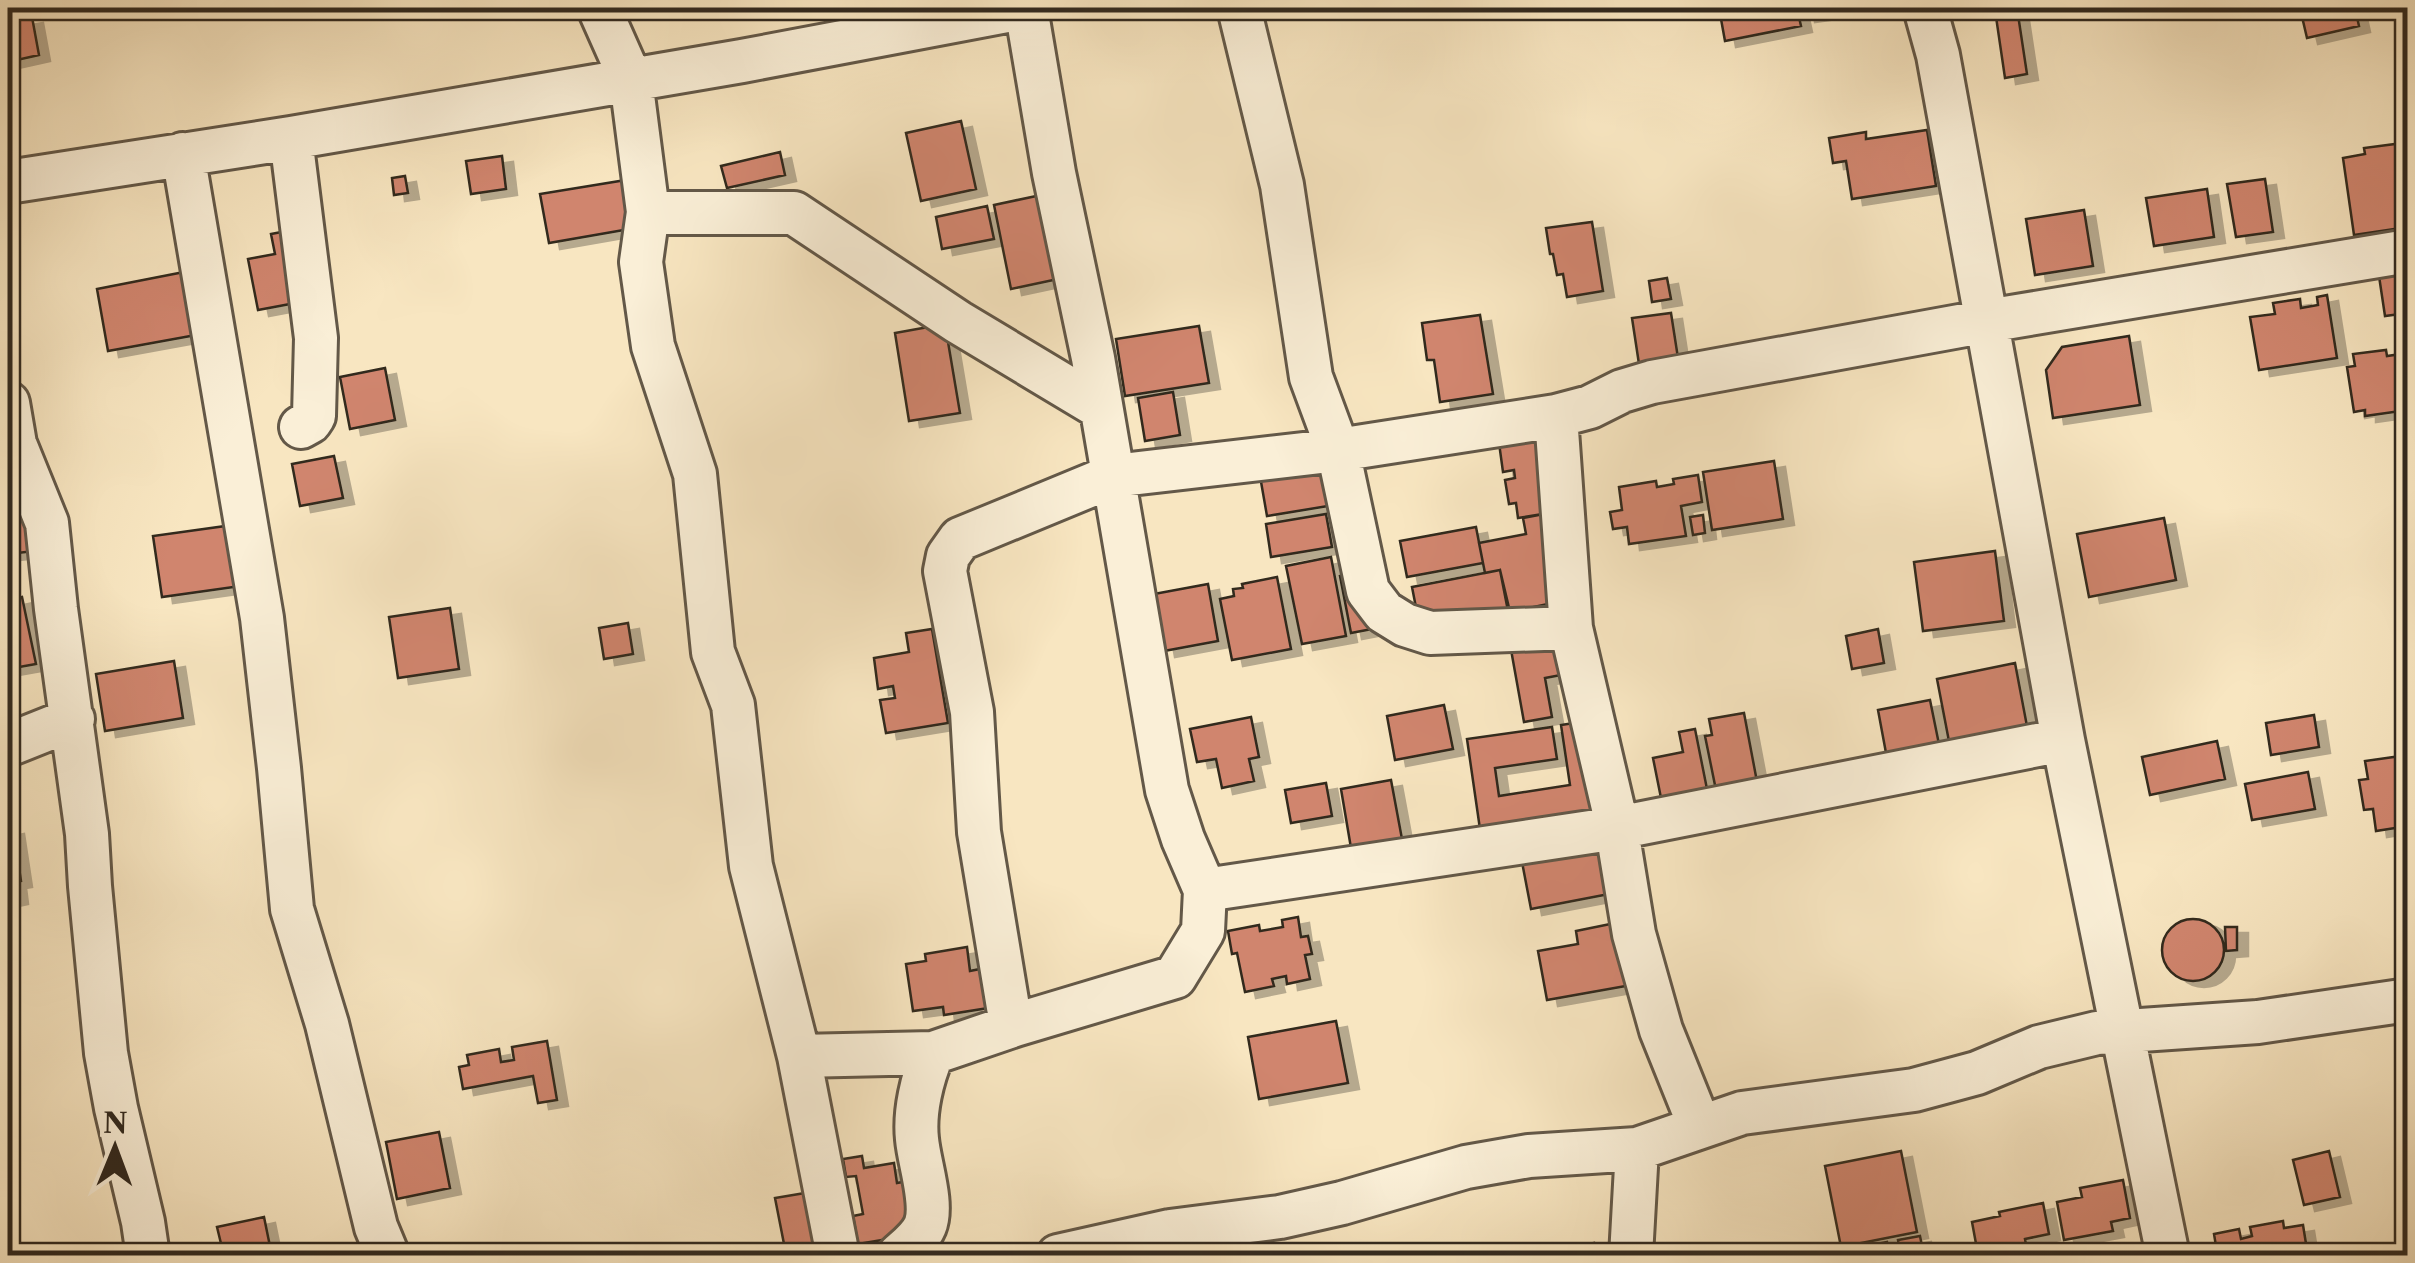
<svg xmlns="http://www.w3.org/2000/svg" width="2415" height="1263" font-family="'Libre Caslon Text',serif">
	<style>
		.building { fill: #d0856e; stroke: #31291f; stroke-width: 2.5; filter: url(#shadow) }
		.lines { fill: none; stroke-linecap: round; stroke-linejoin: round }
		.minor-casing { stroke: #635848; stroke-width: 48 }
		.minor { stroke: #faefd7; stroke-width: 42 }
	</style>
	<defs>
		<filter id="shadow"><feDropShadow dx="11" dy="6" stdDeviation="0" flood-color="#0004"/></filter>
	</defs>
	<rect width="100%" height="100%" fill="#f8e6c1"/>
	<filter id="stains"><feTurbulence type="fractalNoise" baseFrequency=".002" numOctaves="4"/><feColorMatrix values="0 0 0 0 .2 0 0 0 0 .09 0 0 0 0 .02 0 0 0 .5 -.17"/></filter>
	<radialGradient id="worn" r=".72"><stop offset=".6" stop-color="#630" stop-opacity="0"/><stop offset="1" stop-color="#630" stop-opacity=".3"/></radialGradient>
	<!-- building -->
	<path class="building" d="M1719,8H1797L1801,26L1725,41Z
		M1803,8H1861L1804,16Z
		M2017,8L2027,74L2005,78L1995,10Z
		M2300,8H2355L2359,26L2307,38Z
		M8,11L10,21L32,17L39,55L8,62Z
		M961,121L976,189L921,201L906,133Z
		M1927,130L1936,186L1852,199L1846,161L1833,163L1829,138L1866,132V139Z
		M2403,143L2408,175V227L2354,235L2343,158L2365,154L2364,148Z
		M780,152L785,175L727,188L721,166Z
		M502,156L506,189L471,194L466,161Z
		M405,176L408,193L394,195L392,178Z
		M632,179L641,227L549,243L540,194Z
		M2265,179L2273,232L2236,237L2227,184Z
		M2207,189L2214,237L2154,246L2146,198Z
		M1041,195L1058,279L1011,289L994,205Z
		M987,206L994,239L942,249L936,217Z
		M2084,210L2093,266L2035,275L2026,219Z
		M1592,222L1603,291L1567,297L1563,274L1557,275L1553,254H1550L1546,228Z
		M292,230L306,301L258,310L248,259L275,254L271,234Z
		M184,272L196,335L108,351L97,289Z
		M2408,272V313L2385,316L2379,276Z
		M1667,278L1671,299L1652,302L1649,281Z
		M2327,295L2337,358L2259,370L2250,317L2275,314L2273,303L2300,299L2301,308L2318,305L2317,297Z
		M1671,313L1678,358L1639,364L1632,318Z
		M1480,315L1493,394L1440,402L1434,360H1427L1422,323Z
		M945,324L960,413L909,421L895,333Z
		M1199,326L1209,383L1125,396L1116,339Z
		M2129,336L2140,405L2053,418L2046,370L2062,347Z
		M2386,350L2387,356L2408,353V410L2365,416V410L2354,412L2347,367L2355,366L2353,354Z
		M385,368L395,420L350,429L340,377Z
		M1173,392L1180,435L1145,441L1138,398Z
		M1542,431L1555,512L1518,518L1516,503L1509,504L1505,480L1515,478L1514,470L1503,472L1499,443Z
		M334,456L343,498L300,506L292,464Z
		M1774,461L1783,519L1712,530L1703,472Z
		M1321,466L1328,506L1267,516L1260,476Z
		M1698,475L1702,502L1681,506L1686,536L1629,544L1627,527L1613,529L1610,512L1622,510L1619,487L1656,481L1657,487L1674,484L1673,479Z
		M25,486L35,551L8,554V488Z
		M1549,513L1563,587L1548,604L1510,612L1500,570L1485,573L1479,543L1526,534L1523,518Z
		M1326,514L1332,547L1271,557L1266,524Z
		M1703,515L1705,533L1693,535L1690,517Z
		M2164,518L2176,580L2089,597L2077,534Z
		M240,524L248,585L162,597L153,536Z
		M1476,527L1483,563L1407,577L1400,541Z
		M1995,551L2004,621L1923,631L1914,562Z
		M1331,557L1346,636L1302,644L1286,566Z
		M1500,570L1508,611L1420,628L1412,587Z
		M1361,572L1372,629L1351,633L1340,576Z
		M1277,577L1291,649L1232,660L1220,599L1234,596L1233,589L1243,588L1242,584Z
		M1208,584L1218,641L1164,651L1154,594Z
		M22,597L36,664L8,669V600Z
		M450,608L459,669L398,678L389,617Z
		M628,623L633,654L604,659L599,628Z
		M932,629L948,723L886,733L880,700L895,698L893,686L878,689L874,658L909,652L906,633Z
		M1878,629L1884,663L1852,669L1846,636Z
		M1554,636L1561,675L1545,678L1552,717L1524,722L1510,644Z
		M174,661L183,718L105,731L96,674Z
		M2015,663L2030,742L1952,757L1937,679Z
		M1930,700L1942,759L1889,769L1878,710Z
		M1444,705L1453,749L1395,760L1387,716Z
		M1744,713L1758,787L1717,795L1705,736L1712,735L1709,719Z
		M2314,715L2319,747L2271,755L2266,723Z
		M1251,717L1259,757L1249,759L1254,781L1222,788L1216,759L1197,762L1190,729Z
		M1587,721L1601,818L1481,836L1467,739L1552,727L1557,759L1495,768L1499,796L1570,785L1561,725Z
		M1695,729L1708,794L1662,803L1653,758L1683,752L1679,732Z
		M2217,741L2225,779L2150,795L2142,757Z
		M2408,755V826L2376,831L2373,809L2364,810L2359,780L2368,779L2365,761Z
		M2308,772L2315,809L2252,820L2245,784Z
		M1391,780L1402,839L1351,848L1341,789Z
		M1326,783L1332,816L1291,823L1285,790Z
		M13,828L21,881L15,882L17,898L8,900V829Z
		M1600,847L1609,894L1531,909L1522,862Z
		M1298,917L1301,937L1308,936L1312,954L1305,955L1310,979L1287,984L1286,976L1272,979L1274,986L1245,992L1237,953L1232,954L1228,931L1259,925L1260,931L1283,927L1282,920Z
		M2162 950a31 31 0 1 1 62 0a31 31 0 1 1-62 0Z
		M1625,921L1637,984L1547,1000L1538,951L1578,944L1576,931Z
		M2225,927H2237V950L2226,951Z
		M967,947L970,971L980,969L1001,1006L944,1015L943,1007L913,1011L906,964L926,961L925,954Z
		M1336,1021L1348,1083L1259,1099L1248,1037Z
		M547,1041L557,1100L538,1103L533,1076L463,1089L459,1067L469,1065L467,1055L499,1049L501,1062L514,1060L512,1047Z
		M2408,1054V1101H2407L2399,1055Z
		M439,1132L450,1188L397,1199L386,1142Z
		M1901,1151L1917,1232L1841,1247L1825,1166Z
		M2329,1151L2340,1197L2304,1205L2293,1160Z
		M862,1156L864,1168L894,1163L897,1183L908,1181L918,1234L858,1244L853,1216L863,1214L856,1176L846,1177L843,1159Z
		M2123,1180L2130,1218L2111,1222L2113,1231L2064,1240L2057,1202L2082,1197L2080,1188Z
		M817,1191L826,1241L785,1249L775,1198Z
		M2043,1203L2049,1234L2025,1239L2028,1256H1985L1983,1248L1977,1249L1972,1222L2000,1216L1999,1212Z
		M264,1217L272,1256H224L217,1227Z
		M2283,1221L2284,1228L2303,1225L2308,1256H2233L2232,1249L2217,1252L2214,1234L2239,1229L2241,1239L2252,1236L2250,1227Z
		M1920,1236L1924,1256H1868L1867,1246L1887,1242L1889,1253L1900,1251L1898,1240Z
		M1594,1243L1596,1256H1550V1251Z"/>
	<g class="lines">
		<!-- minor casing -->
		<g class="minor-casing">
			<path id="minor" d="M599,8L631,80L648,212L641,262L653,346L695,474L713,652L733,705L751,866L799,1056L838,1256
				M1026,8L1054,173L1093,358L1167,790L1183,839L1205,890L1617,828L2063,740
				M1239,8L1282,185L1311,377L1338,450L1556,416L1590,407L1622,391L1652,382L1987,321L2408,251
				M1925,8L1938,55L2063,740L2168,1256
				M291,138L316,338L314,416L310,422L301,427
				M183,154L262,618L279,768L292,909L327,1024L376,1227L388,1256
				M8,182L291,138L742,61L1023,8
				M648,213H794L958,322L1101,408
				M8,403L15,444L47,523L56,609L87,834L90,886L106,1053L116,1108L143,1222L148,1256
				M1556,416L1571,628L1614,812L1634,934L1661,1030L1700,1127
				M8,745L73,719
				M1015,1025L1175,977L1203,931L1205,890
				M799,1056L933,1053
				M898,1256C908,1247 920,1238 925,1226C934,1204 919,1163 917,1139C914,1112 922,1078 933,1053L1015,1025L1008,1007L979,832L972,712L945,571L948,556L960,539L1113,476L1338,450L1368,591L1384,612L1405,625L1430,633L1571,628
				M1058,1256L1170,1231L1280,1217L1342,1203L1466,1167L1529,1156L1637,1149L1742,1113L1914,1090L1977,1073L2039,1047L2097,1033L2258,1022L2408,1000
				M1631,1256L1637,1149"/>
		</g>
		<!-- minor -->
		<use href="#minor" class="minor"/>
	</g>
	<!-- margin -->
	<rect width="2415" height="1263" fill="none" stroke="#f8e6c1" stroke-width="40"/>
	<rect x="10" y="10" width="2395" height="1243" fill="none" stroke="#31291f" stroke-width="5"/>
	<rect x="20" y="20" width="2375" height="1223" fill="none" stroke="#31291f" stroke-width="2.5"/>
	<!-- north arrow -->
	<g transform="translate(115 1148) rotate(1)" stroke="#faefd7" stroke-width="8" paint-order="stroke">
	<path d="M0-8L18 38L0 25L-18 38Z" fill="#31291f"/>
	<text y="-15" font-size="28" font-weight="bold" text-anchor="middle" fill="#31291f">N</text>
	</g>
	<rect width="100%" height="100%" filter="url(#stains)"/>
	<rect width="100%" height="100%" fill="url(#worn)"/>
</svg>
